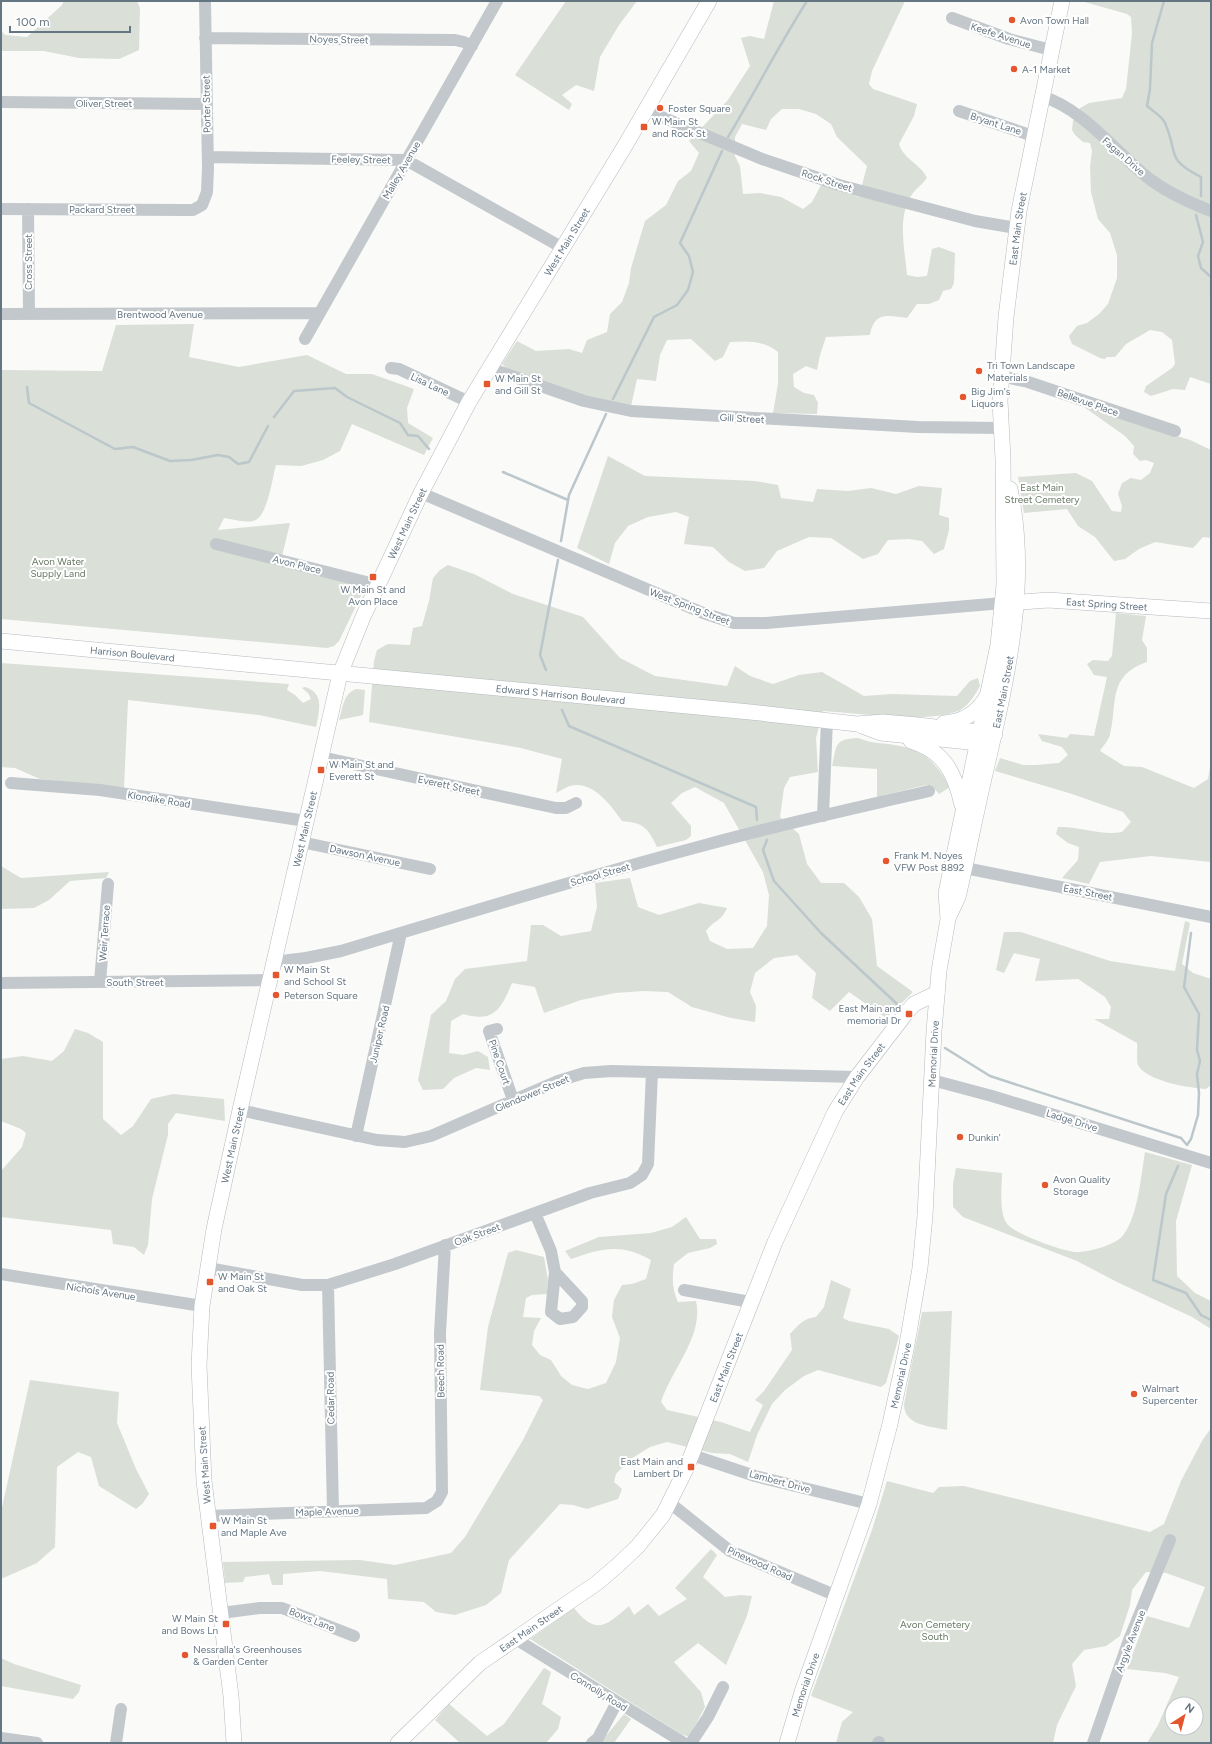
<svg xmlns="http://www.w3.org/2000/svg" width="1212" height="1744" font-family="Figtree,sans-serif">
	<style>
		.green { fill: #dadfd7; fill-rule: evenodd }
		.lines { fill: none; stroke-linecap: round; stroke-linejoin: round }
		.stream { stroke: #bbc7cb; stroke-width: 2.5 }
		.major-casing { stroke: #b5babe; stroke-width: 16 }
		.minor { stroke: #c3c8cc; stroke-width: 12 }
		.major { stroke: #fff; stroke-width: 15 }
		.poi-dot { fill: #e4572e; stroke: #fff; stroke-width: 1.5 }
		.labels { text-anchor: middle; stroke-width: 4; stroke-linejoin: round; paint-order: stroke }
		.poi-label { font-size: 10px; fill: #657683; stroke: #fff; text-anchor: start }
		.street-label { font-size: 10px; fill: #657683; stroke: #fff }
		.park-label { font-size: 10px; fill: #687a64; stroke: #fff }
	</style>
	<rect width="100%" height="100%" fill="#fafaf8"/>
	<!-- green -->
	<path class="green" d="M64,1H137L140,8L139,50L119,59L79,58L44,51H1V30L5,35L27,37L62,5Z
		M566,1H637L619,25L600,57L594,91L576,85L562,95L572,104L569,110L515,75Z
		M774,1H905L872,71L869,84L873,89L917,104L914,116L899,144C904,160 921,164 927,178C922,185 915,189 911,196C897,218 905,250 907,275L917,277L927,276L932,249L939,247L955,253L954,283L951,289L943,291L939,300L929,304H917L907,318C887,315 874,312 870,335L826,337L820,355L817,370L806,366L793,374L794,387L804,393L814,395L818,403L817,414L773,413L778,384V352C763,340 748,341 730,342L723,357L715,361L691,339L667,340L660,355L656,381L637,379L631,406L581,395L506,368L502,364L517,341L536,351L569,349L582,353L587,340L607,332L610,314L622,302L629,283L631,268L645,221L666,205L678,181L691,171L699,153L689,141L728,100L750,66L741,38L750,36L764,39ZM782,109H799L816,114L831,124L837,137L867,166L859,197L821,185L812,202L803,209L781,197L760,193L743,194L740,166L735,156V137L742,124L766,130L771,119Z
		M1081,1H1211V384L1190,377L1185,390L1173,389L1151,396L1144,392L1146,386L1172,368L1175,364L1172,340L1162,332L1150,330L1126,344L1115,357H1107L1105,359L1100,358L1072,344L1069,336L1077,326L1087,323L1099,314L1108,304L1117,278V255L1110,233L1098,219L1091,192L1090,167L1092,151L1090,143L1083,142L1075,135L1072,130L1073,121L1080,108L1089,103L1122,98L1126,89L1132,34L1131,17L1127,14Z
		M194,324L189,357L239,367L307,355L346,374H372L414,389L407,408L408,423L433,438L424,455L352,424L340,451L323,460L301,466L276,465C272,478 268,518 253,521C245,523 232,519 224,518L218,530L290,523L282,556L369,579L339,641L334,646L327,648L1,619V370L102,371L116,325Z
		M1084,407L1190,440L1211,450V538L1203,537L1193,548L1155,542L1139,549L1125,559L1114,561L1095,537L1078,526L1067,509L1024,513L1018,477L1076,473L1092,481L1112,511L1121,512L1122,506L1118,494L1122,483L1131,478L1141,480L1150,473L1154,463L1146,460L1140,461L1133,454L1134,446L1125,436Z
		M608,456L645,476L755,481L778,485L781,498L813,502L817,489L848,491L871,488L896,494L919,486L942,488L939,515L949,518V530L944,549L934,554L922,541L909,539L888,540L878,554L863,559L831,538L809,537L777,551L764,568L745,571L729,562L713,547L684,544L689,517L676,512L648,517L628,526L615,543L609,564L577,548Z
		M448,565L474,574L513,594L583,617L620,658L655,676L727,686L735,666L750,676L773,684L799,675L822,672L864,696L892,694L957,696L970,681L978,678L980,686C975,695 967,709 955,712C925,723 856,713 823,711L816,738L818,772L790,777L784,788L780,817L799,834L807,864L821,883H844L859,897L872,919L877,966L913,992L886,1018L849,992L830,1011L812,998L816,973L797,955L774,958L755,973L750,992L756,1006L755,1022L731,1018L692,1007L668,992L643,991L615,993L581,1000L544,1013L535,987L512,983C501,1009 494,1023 463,1014L451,1021L449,1053L463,1055L478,1051L488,1057L490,1070L476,1068L454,1078L443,1089L423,1090L418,1080L431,1015L446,1001L455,979L465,969L527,961L531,925H543L561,936L591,931L597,907L595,883L630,878L638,907L659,915L699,903L727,908C721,922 714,920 706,931L710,941L727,949L753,948L767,926L769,895L763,872L724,803L695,787L682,793L671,803L691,826V836L686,840L657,847C648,828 644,823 622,821C611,806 593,780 570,786C566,787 560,791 556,793L562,759L521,748L369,722L374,661L377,650L388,644L410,645L413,628L422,626L429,601L433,578L440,570Z
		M1116,613L1146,616L1142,640L1147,648V662C1107,676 1118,703 1110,735C1108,741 1103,746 1100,751L1124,766L1142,767L1194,788L1208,779L1211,761V862L1151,856L1100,862L1089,884L1062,878L1078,860L1079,847L1068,843L1056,834L1058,827C1080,826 1100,836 1122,832L1131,822L1123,812L1072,794L995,771L1000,758L1023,765H1036L1059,763L1068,755L1062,747L1042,741L1038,734L1067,738L1070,734L1094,736L1107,677L1094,675L1087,664L1093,660L1108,661L1112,656Z
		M1,663L289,684L287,690L295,695L303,703L311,699L308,693L302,688L305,687C325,693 319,712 316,727L259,715L128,700L124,788L40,779L15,768L1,767Z
		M356,689L365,690L363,715L339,720C343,708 343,694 356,689Z
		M858,738C868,742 877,743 888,744C921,748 934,759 950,787L939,794L931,785H926L877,797V769L832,766C837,746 833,739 858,738Z
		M1,866L21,878L109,872L106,878L70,881L49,900L34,908L1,909Z
		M1185,921L1190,923L1182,964L1193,973L1211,979V1085L1206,1089C1189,1088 1146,1081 1138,1065C1136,1059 1138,1049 1137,1043L1094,1019H1109L1111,1007L1105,997L1078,979L1035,981L1040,959L1014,953L1004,973L996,970L1004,932H1021L1110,961L1175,971Z
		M75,1029L88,1033L103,1042V1119L121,1135L133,1126L151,1099L173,1094L224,1099L225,1121L176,1113L168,1124V1135L152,1199L148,1245L144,1255L134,1247L113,1244L111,1230L1,1217V1171L22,1147L26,1133L21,1129L1,1121V1059L23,1056L52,1061L64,1051Z
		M1145,1152L1192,1165L1176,1221L1177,1276L1195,1293L1211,1301V1329L1192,1317L1117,1282L1077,1261L963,1217L953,1207V1184L956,1168L1002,1173C1002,1186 998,1216 1009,1226C1019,1235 1064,1252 1077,1252C1089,1252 1117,1245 1124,1234C1138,1215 1141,1176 1145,1152Z
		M686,1217L700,1239H716L717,1244L710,1248L688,1253L674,1264C672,1278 672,1289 678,1302L696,1301C704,1336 671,1370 661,1402L667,1410L721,1422L750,1432L763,1405L755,1400L764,1391L792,1350L790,1334C798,1325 804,1318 816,1317L824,1307L831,1280L851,1289L843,1318L849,1321L889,1329L899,1336L886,1383L881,1387L818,1370L804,1376L785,1390L772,1404L757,1435L748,1462L730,1454L712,1453L667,1442L650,1447L629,1460L616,1474L614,1482L622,1489L618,1499L587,1509L573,1505L560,1504L509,1560L501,1593L486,1605L455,1615L436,1612L424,1602L388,1599L387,1579L320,1571L283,1574V1585H272L269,1574L245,1577L243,1582L225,1583L223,1562L360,1560L395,1565L451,1553L465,1537L523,1440L543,1400L539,1396L480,1390L488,1327L508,1253L516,1250L544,1257L548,1280L547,1294L532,1295L526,1298L523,1317L541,1318L534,1331L532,1345L540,1355L551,1360L561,1376L572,1385L588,1389L606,1383L616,1362L620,1338L612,1317L614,1300L622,1285L632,1284L646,1279L651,1260C621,1243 602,1248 571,1259L565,1251L599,1237L651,1233L672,1227Z
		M952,1311L947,1430C930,1426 904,1426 904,1404L922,1312Z
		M30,1380L119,1392L117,1423L136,1469L149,1494L143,1503L136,1509L99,1486L91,1457L78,1452L57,1467L55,1547L37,1563L1,1579V1512Z
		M1211,1428V1743H1147L1158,1725L1179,1677L1165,1673L1127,1669L1147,1616L1189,1628L1205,1587L1166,1573L1146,1572L1132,1590L1130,1605L1120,1636L1106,1646L1084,1650L1072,1664L1076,1686L1057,1725L1053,1743H836L842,1722L853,1712L811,1696L872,1530L887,1481L933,1493L939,1487L964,1486L1150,1532L1164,1524L1181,1481L1202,1441ZM1172,1704H1196V1728H1172Z
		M711,1549L717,1555L703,1577L725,1597L741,1595L752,1596L747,1616L726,1665L698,1643L674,1662L701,1692L705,1707L689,1737L681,1734L530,1639L574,1608C596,1636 606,1626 629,1606L634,1615L648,1604L659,1616L687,1599L675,1588Z
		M1,1658L14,1664L81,1685L79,1692L73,1699L1,1686Z
		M544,1668L551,1672L542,1704L561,1717L558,1729L546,1743H460L435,1720L449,1704L487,1736L504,1724Z
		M624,1714L631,1719L614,1743H600Z"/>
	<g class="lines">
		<!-- stream -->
		<path class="stream" d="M1164,1L1152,43L1150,89L1147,106C1153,111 1163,117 1165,123C1179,154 1164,158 1201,177V196
			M728,137C755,92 779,45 807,1
			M1196,215L1203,242L1198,256L1201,268L1211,277
			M1211,280V295
			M27,387L29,403L115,449L133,447L170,461L191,460L218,455L229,457L238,464L249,462L268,426
			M613,399L654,317L677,305L688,290L693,272L689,256L680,243L722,151
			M274,417L294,391L335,388L347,397L400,423L408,435L418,436L429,449
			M503,472L568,500
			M561,541L569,495L606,414
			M546,670L540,655L558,560
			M562,710L569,726L756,807L757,820
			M767,840L763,850L774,881L821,933L897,1004
			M945,1048L990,1076L1181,1138L1187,1145L1191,1139L1198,1115L1199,1093L1197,1074L1200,1061L1197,1050L1199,1014L1184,987L1191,933
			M1178,1166L1166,1194L1153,1280L1186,1293L1201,1315L1211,1320"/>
		<!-- major casing -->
		<g class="major-casing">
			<g id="major">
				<path id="s1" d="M1008,603L1048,600L1211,611"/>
				<path id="s2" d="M1,641L750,712L857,724L883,722L918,725L995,734"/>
				<path d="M944,723C963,722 978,712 987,696"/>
				<path d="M862,726L881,733L988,744"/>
				<path d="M911,741C944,751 955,773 962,805"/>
				<path id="s3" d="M949,916L958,897C968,855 976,812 986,770C1007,678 1030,583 1010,489"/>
				<path id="s4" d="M234,1743L231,1696L204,1481L199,1365L202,1306L214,1229L240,1110L340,674L363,617L421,493L469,402L626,144L709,1"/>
				<path id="s5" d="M398,1743L480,1663L597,1583L618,1565L638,1546L663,1515L686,1469L775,1242L835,1112L857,1077L907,1012L914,1004L937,993"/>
				<path id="s6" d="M787,1743L802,1692L869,1504L890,1424L906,1350L920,1268L925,1216L934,1031L939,971L948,919L946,893L998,645L1004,585L1003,459L1000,401L1006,317L1019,211L1062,1"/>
			</g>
		</g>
		<!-- minor -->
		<path class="minor" d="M952,18L1009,39L1051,50
			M205,38L455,40L464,42L472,46
			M1041,96C1082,108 1114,150 1147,177C1166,192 1188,202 1211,211
			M1,102L206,104
			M645,110L762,159L839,185L975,221L1016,228
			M959,111L1033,136
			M208,157L406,160L563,248
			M1,209L184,210H193L202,205L207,192L208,168L205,1
			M28,209L29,314
			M1,314L319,313
			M305,339L497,1
			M391,368L399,369L469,402
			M489,368L584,401L631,411L918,427L1001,428
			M1001,376L1028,382L1175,431
			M421,493L703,613L734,623H766L1003,603
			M216,544L378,585
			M321,757L556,808H566L576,803
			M11,783L100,790L306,821
			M823,816L827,720
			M301,842L430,869
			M965,868L1211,917
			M273,962L306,958L341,951C463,914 585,877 709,844C782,824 856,808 929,791
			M100,982L108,884
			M1,983L269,980
			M497,1029L489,1031L513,1100
			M932,1080L992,1096L1211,1163
			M240,1110L377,1140L405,1142L431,1136L558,1081L584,1073L611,1071L857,1077
			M356,1136L401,933
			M535,1213L551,1251L555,1272L551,1312L560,1319L573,1317L582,1307V1301L555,1272
			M208,1268L302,1285H328L395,1264L590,1193L630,1183L642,1175L648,1164L652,1072
			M1,1274L202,1306
			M328,1285L333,1511
			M684,1290L750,1302
			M692,1455L755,1476L869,1504
			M670,1503L730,1551L837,1596
			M208,1516L426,1508L437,1501L442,1492L440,1333L445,1245
			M221,1613L260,1608H282L354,1636
			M514,1638L684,1743
			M1,1738L37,1743
			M116,1743L121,1709
			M592,1743L598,1738L617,1702
			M691,1743L708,1717L723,1687
			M878,1743L879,1742
			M1093,1743L1129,1640L1170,1540"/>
		<!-- major -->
		<use href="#major" class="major"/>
	</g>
	<!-- markers -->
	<g class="poi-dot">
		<circle cx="1012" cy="20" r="4"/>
		<circle cx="1014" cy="69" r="4"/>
		<circle cx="660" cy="108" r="4"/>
		<rect x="640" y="123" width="8" height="8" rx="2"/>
		<circle cx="979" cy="371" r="4"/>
		<rect x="483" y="380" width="8" height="8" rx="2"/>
		<circle cx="963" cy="397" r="4"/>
		<rect x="369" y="573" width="8" height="8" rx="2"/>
		<rect x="317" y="766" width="8" height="8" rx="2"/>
		<circle cx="886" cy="861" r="4"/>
		<rect x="272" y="971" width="8" height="8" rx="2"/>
		<circle cx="276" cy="995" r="4"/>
		<rect x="905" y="1010" width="8" height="8" rx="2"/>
		<circle cx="960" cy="1137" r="4"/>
		<circle cx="1045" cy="1185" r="4"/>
		<rect x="206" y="1278" width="8" height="8" rx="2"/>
		<circle cx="1134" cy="1394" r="4"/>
		<rect x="687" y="1463" width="8" height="8" rx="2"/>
		<rect x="209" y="1522" width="8" height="8" rx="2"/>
		<rect x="222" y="1620" width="8" height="8" rx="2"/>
		<circle cx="185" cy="1655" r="4"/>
	</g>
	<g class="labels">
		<!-- poi labels -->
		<g class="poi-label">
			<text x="1020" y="24">Avon Town Hall</text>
			<text x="1022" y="73">A-1 Market</text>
			<text x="668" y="112">Foster Square</text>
			<text x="652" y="125">W Main St<tspan x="652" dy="12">and Rock St</tspan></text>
			<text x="987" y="369">Tri Town Landscape<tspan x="987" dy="12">Materials</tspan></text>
			<text x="495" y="382">W Main St<tspan x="495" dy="12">and Gill St</tspan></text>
			<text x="971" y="395">Big Jim's<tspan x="971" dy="12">Liquors</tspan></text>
			<text x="373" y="593" text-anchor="middle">W Main St and<tspan x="373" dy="12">Avon Place</tspan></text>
			<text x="329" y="768">W Main St and<tspan x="329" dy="12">Everett St</tspan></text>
			<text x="894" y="859">Frank M. Noyes<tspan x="894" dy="12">VFW Post 8892</tspan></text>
			<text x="284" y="973">W Main St<tspan x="284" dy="12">and School St</tspan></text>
			<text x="284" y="999">Peterson Square</text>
			<text x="901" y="1012" text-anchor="end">East Main and<tspan x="901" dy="12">memorial Dr</tspan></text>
			<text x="968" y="1141">Dunkin'</text>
			<text x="1053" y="1183">Avon Quality<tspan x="1053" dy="12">Storage</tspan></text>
			<text x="218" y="1280">W Main St<tspan x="218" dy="12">and Oak St</tspan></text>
			<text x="1142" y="1392">Walmart<tspan x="1142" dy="12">Supercenter</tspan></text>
			<text x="683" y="1465" text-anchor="end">East Main and<tspan x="683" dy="12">Lambert Dr</tspan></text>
			<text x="221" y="1524">W Main St<tspan x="221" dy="12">and Maple Ave</tspan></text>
			<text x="218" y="1622" text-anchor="end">W Main St<tspan x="218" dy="12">and Bows Ln</tspan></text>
			<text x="193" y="1653">Nessralla's Greenhouses<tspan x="193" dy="12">&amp; Garden Center</tspan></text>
		</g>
		<!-- street labels -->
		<g class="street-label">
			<text transform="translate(1001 35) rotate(18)" y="4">Keefe Avenue</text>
			<text transform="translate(339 39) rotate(1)" y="4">Noyes Street</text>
			<text x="104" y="107">Oliver Street</text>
			<text transform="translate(206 104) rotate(-91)" y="4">Porter Street</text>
			<text transform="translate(996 123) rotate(18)" y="4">Bryant Lane</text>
			<text transform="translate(1124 156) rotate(41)" y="4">Fagan Drive</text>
			<text transform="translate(361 159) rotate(1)" y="4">Feeley Street</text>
			<text transform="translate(401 170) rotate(-60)" y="4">Malley Avenue</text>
			<text transform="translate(827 180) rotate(18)" y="4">Rock Street</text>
			<text x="102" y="213">Packard Street</text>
			<text dy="4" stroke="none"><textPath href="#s6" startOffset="1542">East Main Street</textPath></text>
			<text dy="4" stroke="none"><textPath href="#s4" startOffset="1575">West Main Street</textPath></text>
			<text transform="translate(28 262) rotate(-90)" y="4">Cross Street</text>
			<text x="160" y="318">Brentwood Avenue</text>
			<text transform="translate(430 384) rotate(25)" y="4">Lisa Lane</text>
			<text transform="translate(1088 402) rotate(19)" y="4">Bellevue Place</text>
			<text transform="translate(742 418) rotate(3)" y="4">Gill Street</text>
			<text dy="4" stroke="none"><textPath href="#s4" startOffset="1251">West Main Street</textPath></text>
			<text transform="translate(297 564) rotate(14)" y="4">Avon Place</text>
			<text dy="4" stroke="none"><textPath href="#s1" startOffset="99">East Spring Street</textPath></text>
			<text transform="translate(690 606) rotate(21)" y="4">West Spring Street</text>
			<text dy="4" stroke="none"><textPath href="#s2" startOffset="132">Harrison Boulevard</textPath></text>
			<text dy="4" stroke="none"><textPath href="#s3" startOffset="231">East Main Street</textPath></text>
			<text dy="4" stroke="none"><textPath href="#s2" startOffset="562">Edward S Harrison Boulevard</textPath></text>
			<text transform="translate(449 785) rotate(12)" y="4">Everett Street</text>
			<text transform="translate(159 799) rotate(9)" y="4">Klondike Road</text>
			<text dy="4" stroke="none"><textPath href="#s4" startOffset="927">West Main Street</textPath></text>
			<text transform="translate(365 855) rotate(12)" y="4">Dawson Avenue</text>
			<text transform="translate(600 874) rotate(-16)" y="4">School Street</text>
			<text transform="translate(1088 892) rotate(11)" y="4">East Street</text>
			<text transform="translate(104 933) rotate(-86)" y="4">Weir Terrace</text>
			<text x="135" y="986">South Street</text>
			<text transform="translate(379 1034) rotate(-77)" y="4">Juniper Road</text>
			<text dy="4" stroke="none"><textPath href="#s6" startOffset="709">Memorial Drive</textPath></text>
			<text transform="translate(500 1062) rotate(71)" y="4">Pine Court</text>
			<text dy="4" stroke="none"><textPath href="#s5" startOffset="836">East Main Street</textPath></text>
			<text transform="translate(532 1093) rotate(-23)" y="4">Glendower Street</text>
			<text transform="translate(1072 1120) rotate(17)" y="4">Ladge Drive</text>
			<text dy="4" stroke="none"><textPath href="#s4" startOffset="603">West Main Street</textPath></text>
			<text transform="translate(477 1234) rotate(-20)" y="4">Oak Street</text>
			<text transform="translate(101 1291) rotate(9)" y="4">Nichols Avenue</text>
			<text dy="4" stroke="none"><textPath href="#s5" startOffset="512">East Main Street</textPath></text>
			<text transform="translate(440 1371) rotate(-91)" y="4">Beech Road</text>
			<text dy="4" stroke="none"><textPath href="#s6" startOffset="385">Memorial Drive</textPath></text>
			<text transform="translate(330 1398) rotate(-91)" y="4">Cedar Road</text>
			<text transform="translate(204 1465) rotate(-94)" y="4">West Main Street</text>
			<text transform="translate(780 1481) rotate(15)" y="4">Lambert Drive</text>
			<text transform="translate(327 1511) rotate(-2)" y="4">Maple Avenue</text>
			<text transform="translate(760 1563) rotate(24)" y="4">Pinewood Road</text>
			<text transform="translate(312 1619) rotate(22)" y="4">Bows Lane</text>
			<text dy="4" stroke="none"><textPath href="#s5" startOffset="176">East Main Street</textPath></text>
			<text transform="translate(1130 1641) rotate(-69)" y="4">Argyle Avenue</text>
			<text dy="4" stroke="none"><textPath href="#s6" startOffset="61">Memorial Drive</textPath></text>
			<text transform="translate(599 1691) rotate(32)" y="4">Connolly Road</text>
		</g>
		<!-- park labels -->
		<g class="park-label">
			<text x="1042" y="491">East Main<tspan x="1042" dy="12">Street Cemetery</tspan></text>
			<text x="58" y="565">Avon Water<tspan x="58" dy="12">Supply Land</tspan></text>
			<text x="935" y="1628">Avon Cemetery<tspan x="935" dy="12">South</tspan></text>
		</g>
	</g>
	<!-- border -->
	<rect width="1212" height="1744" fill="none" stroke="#657683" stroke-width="4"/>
	<!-- north arrow -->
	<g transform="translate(1184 1716) rotate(36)"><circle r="19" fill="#ffffff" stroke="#c1c8cd"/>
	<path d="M0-3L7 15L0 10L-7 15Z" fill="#e4572e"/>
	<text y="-6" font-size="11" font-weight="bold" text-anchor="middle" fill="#657683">N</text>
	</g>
	<!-- scale -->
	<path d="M10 26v6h120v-6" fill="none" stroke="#657683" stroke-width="2"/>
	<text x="16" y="26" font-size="12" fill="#657683" stroke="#ffffff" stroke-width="3" paint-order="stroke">100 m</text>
</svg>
